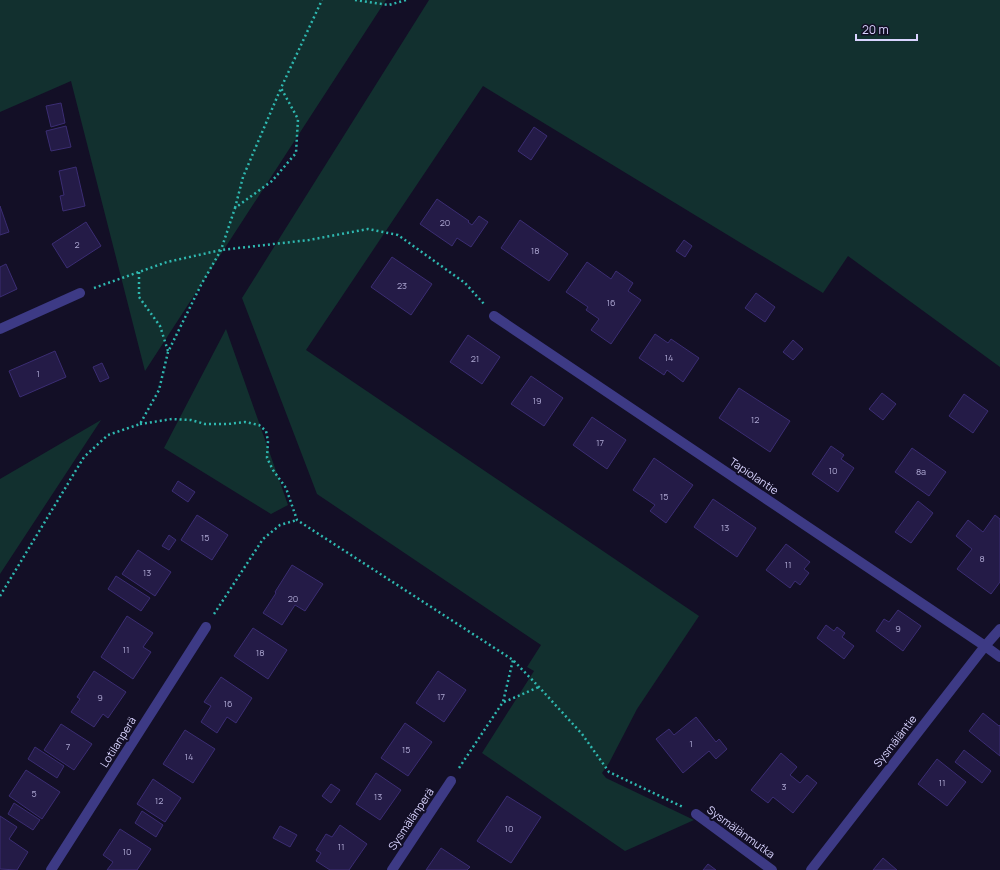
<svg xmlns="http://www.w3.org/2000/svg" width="1000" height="870" font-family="Manrope,sans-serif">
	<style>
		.green { fill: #12302f }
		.building { fill: #241b47; stroke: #3b2d73 }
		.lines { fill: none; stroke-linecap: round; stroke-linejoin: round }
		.path { stroke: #2fb8b0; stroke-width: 2.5; stroke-dasharray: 2 3; stroke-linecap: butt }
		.minor { stroke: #3d3a85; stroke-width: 10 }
		.labels { text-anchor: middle; stroke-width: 4; stroke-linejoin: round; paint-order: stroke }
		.number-label { font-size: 9px; fill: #aca6d1 }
		.street-label { font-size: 11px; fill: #d9d4ff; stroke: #130f26 }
	</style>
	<rect width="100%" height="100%" fill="#130f26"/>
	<!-- green -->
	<path class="green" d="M0,0H386L145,371L71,81L0,112Z
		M429,0H1000V367L848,256L823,293L483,86L306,350L699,616L637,709L609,763L602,773L606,778L694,820L625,851L482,753L534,671L527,667L541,645L317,494L242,298Z
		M226,329L288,505L271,514L164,448Z
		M101,420L0,574V479Z"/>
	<!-- building -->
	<path class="building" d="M61,103L65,123L51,127L46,106Z
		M66,126L71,147L51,151L46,131Z
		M534,127L547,136L531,160L518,151Z
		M76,167L85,206L63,211L60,196L64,195L59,171Z
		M437,199L469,221L468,222L472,225L479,216L488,222L471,247L457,238L452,246L420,224Z
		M0,206L9,232L0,235Z
		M520,220L568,254L549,281L501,248Z
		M86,222L101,246L67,268L52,244Z
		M684,240L692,246L685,257L676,251Z
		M392,257L432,284L411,315L371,287Z
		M587,262L611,279L616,271L633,283L628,291L641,300L611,344L591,330L599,319L586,310L588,307L566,292Z
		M6,264L17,289L0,297V267Z
		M756,293L775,307L765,322L745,308Z
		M655,334L668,343L671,339L699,358L683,382L667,370L664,375L639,358Z
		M468,335L500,357L482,384L450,362Z
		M793,340L803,349L793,360L783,352Z
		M55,351L66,377L20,397L9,371Z
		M102,363L109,378L100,382L93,367Z
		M531,376L563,398L544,426L511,404Z
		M739,388L790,421L770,452L719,418Z
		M882,393L896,404L883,420L869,409Z
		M964,394L988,411L973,433L949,416Z
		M592,417L626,440L607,469L573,445Z
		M831,446L844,455L841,459L854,468L838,492L812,474Z
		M912,448L946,472L929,496L895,472Z
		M654,458L693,485L666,523L650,511L655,505L633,490Z
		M178,481L195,492L188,502L172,491Z
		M713,499L756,528L737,557L694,527Z
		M918,501L933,513L911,543L895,532Z
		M197,515L228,535L212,560L181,540Z
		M995,515L1000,519V582L991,594L957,569L972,549L956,536L968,520L983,532Z
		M169,535L176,540L169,550L162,546Z
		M786,544L810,562L804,569L809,573L800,585L795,581L790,588L766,570Z
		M138,550L171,572L155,596L122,574Z
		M292,565L323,584L305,611L295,605L282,625L263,613L276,593L275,592Z
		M116,576L150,598L141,611L108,589Z
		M898,610L921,626L903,651L876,631L884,619L889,622Z
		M127,616L153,633L143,647L151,652L133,679L101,657Z
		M826,625L834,631L837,627L845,633L842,637L854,646L844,659L817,638Z
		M253,628L287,650L268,679L234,656Z
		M94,671L126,692L108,718L103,714L94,727L71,712L80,699L77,697Z
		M438,671L466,690L444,722L416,703Z
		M221,677L252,698L236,723L227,717L217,733L201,722L211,706L204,702Z
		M983,713L999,726L1000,725V756L969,731Z
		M696,717L716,742L719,739L727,749L716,759L709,751L683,773L656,739L669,729L674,735Z
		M405,723L432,742L408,776L381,758Z
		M61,724L92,744L74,770L44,750Z
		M185,730L215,749L193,783L163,764Z
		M35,747L64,766L57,778L28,759Z
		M964,750L991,771L982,783L955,762Z
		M781,753L797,767L790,775L800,783L807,775L817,783L793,813L773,797L768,803L751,790Z
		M937,759L966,782L947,806L918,784Z
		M26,770L60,792L42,819L9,796Z
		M376,773L401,790L380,820L356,804Z
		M153,779L181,798L165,822L137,804Z
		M331,784L340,790L331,803L322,796Z
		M507,796L541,817L511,863L477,841Z
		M14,803L40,820L33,830L8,814Z
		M142,811L163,825L156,837L135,823Z
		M0,816L17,827L9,839L28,852L17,870L0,869Z
		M340,825L367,844L349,870H330L316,861L321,853L316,850L326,834L332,837Z
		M280,826L297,835L290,847L273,838Z
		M120,829L151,849L137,870H107L113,862L103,855Z
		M441,848L470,867L467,870H426Z
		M883,858L897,870H873Z
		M708,864L716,870H703Z"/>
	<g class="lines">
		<!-- path -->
		<path class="path" d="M355,0L389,5L406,0
			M235,208L243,177L281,88
			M139,272V297L160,326L168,351
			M94,288L167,262L221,250L309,240L368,229L398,235L465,283L484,304
			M140,424L172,419L191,420L205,424H228L245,422L259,425L266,431L268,441L267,458L273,470L286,488L297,520L513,660L539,687L582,734L609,772L683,807
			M0,596L84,457L108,435L140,424L159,390L168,352L201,285L221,250L235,208L272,181L296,153L298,119L281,88L322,0
			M214,614L263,539L280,525L297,520
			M504,702L539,687
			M459,768L503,702L513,660"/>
		<!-- minor -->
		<path class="minor" d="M494,316L985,646L1000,657
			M0,329L80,293
			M696,814L772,870
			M51,870L206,627
			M392,870L451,781
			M811,870L985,646L1000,629"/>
	</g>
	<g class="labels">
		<!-- number labels -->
		<g class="number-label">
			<text x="445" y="226">20</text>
			<text x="77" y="248">2</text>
			<text x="535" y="254">18</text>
			<text x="402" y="289">23</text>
			<text x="611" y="306">16</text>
			<text x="669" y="361">14</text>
			<text x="475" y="362">21</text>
			<text x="38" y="377">1</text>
			<text x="537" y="404">19</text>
			<text x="755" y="423">12</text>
			<text x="600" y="446">17</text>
			<text x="833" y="474">10</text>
			<text x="921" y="475">8a</text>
			<text x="664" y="500">15</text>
			<text x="725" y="531">13</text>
			<text x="205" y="541">15</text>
			<text x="982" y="562">8</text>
			<text x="788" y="568">11</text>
			<text x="147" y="576">13</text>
			<text x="293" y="602">20</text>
			<text x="898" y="632">9</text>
			<text x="126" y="653">11</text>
			<text x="260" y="656">18</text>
			<text x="441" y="700">17</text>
			<text x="100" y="701">9</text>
			<text x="228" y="707">16</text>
			<text x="691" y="747">1</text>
			<text x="68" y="750">7</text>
			<text x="406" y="753">15</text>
			<text x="189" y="760">14</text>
			<text x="942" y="786">11</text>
			<text x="784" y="790">3</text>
			<text x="34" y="797">5</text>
			<text x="378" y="800">13</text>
			<text x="159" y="804">12</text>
			<text x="509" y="832">10</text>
			<text x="341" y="850">11</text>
			<text x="127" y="855">10</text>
		</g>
		<!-- street labels -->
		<g class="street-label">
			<text transform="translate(754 476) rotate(34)" y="4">Tapiolantie</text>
			<text transform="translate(895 741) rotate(-52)" y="4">Sysmäläntie</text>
			<text transform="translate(118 742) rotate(-58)" y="4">Lotilanperä</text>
			<text transform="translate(411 819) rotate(-56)" y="4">Sysmälänperä</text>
			<text transform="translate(741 832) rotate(36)" y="4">Sysmälänmutka</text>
		</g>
	</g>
	<!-- scale -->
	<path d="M856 34v6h61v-6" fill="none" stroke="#d9d4ff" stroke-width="2"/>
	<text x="862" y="34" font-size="12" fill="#d9d4ff" stroke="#130f26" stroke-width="3" paint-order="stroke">20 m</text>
</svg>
